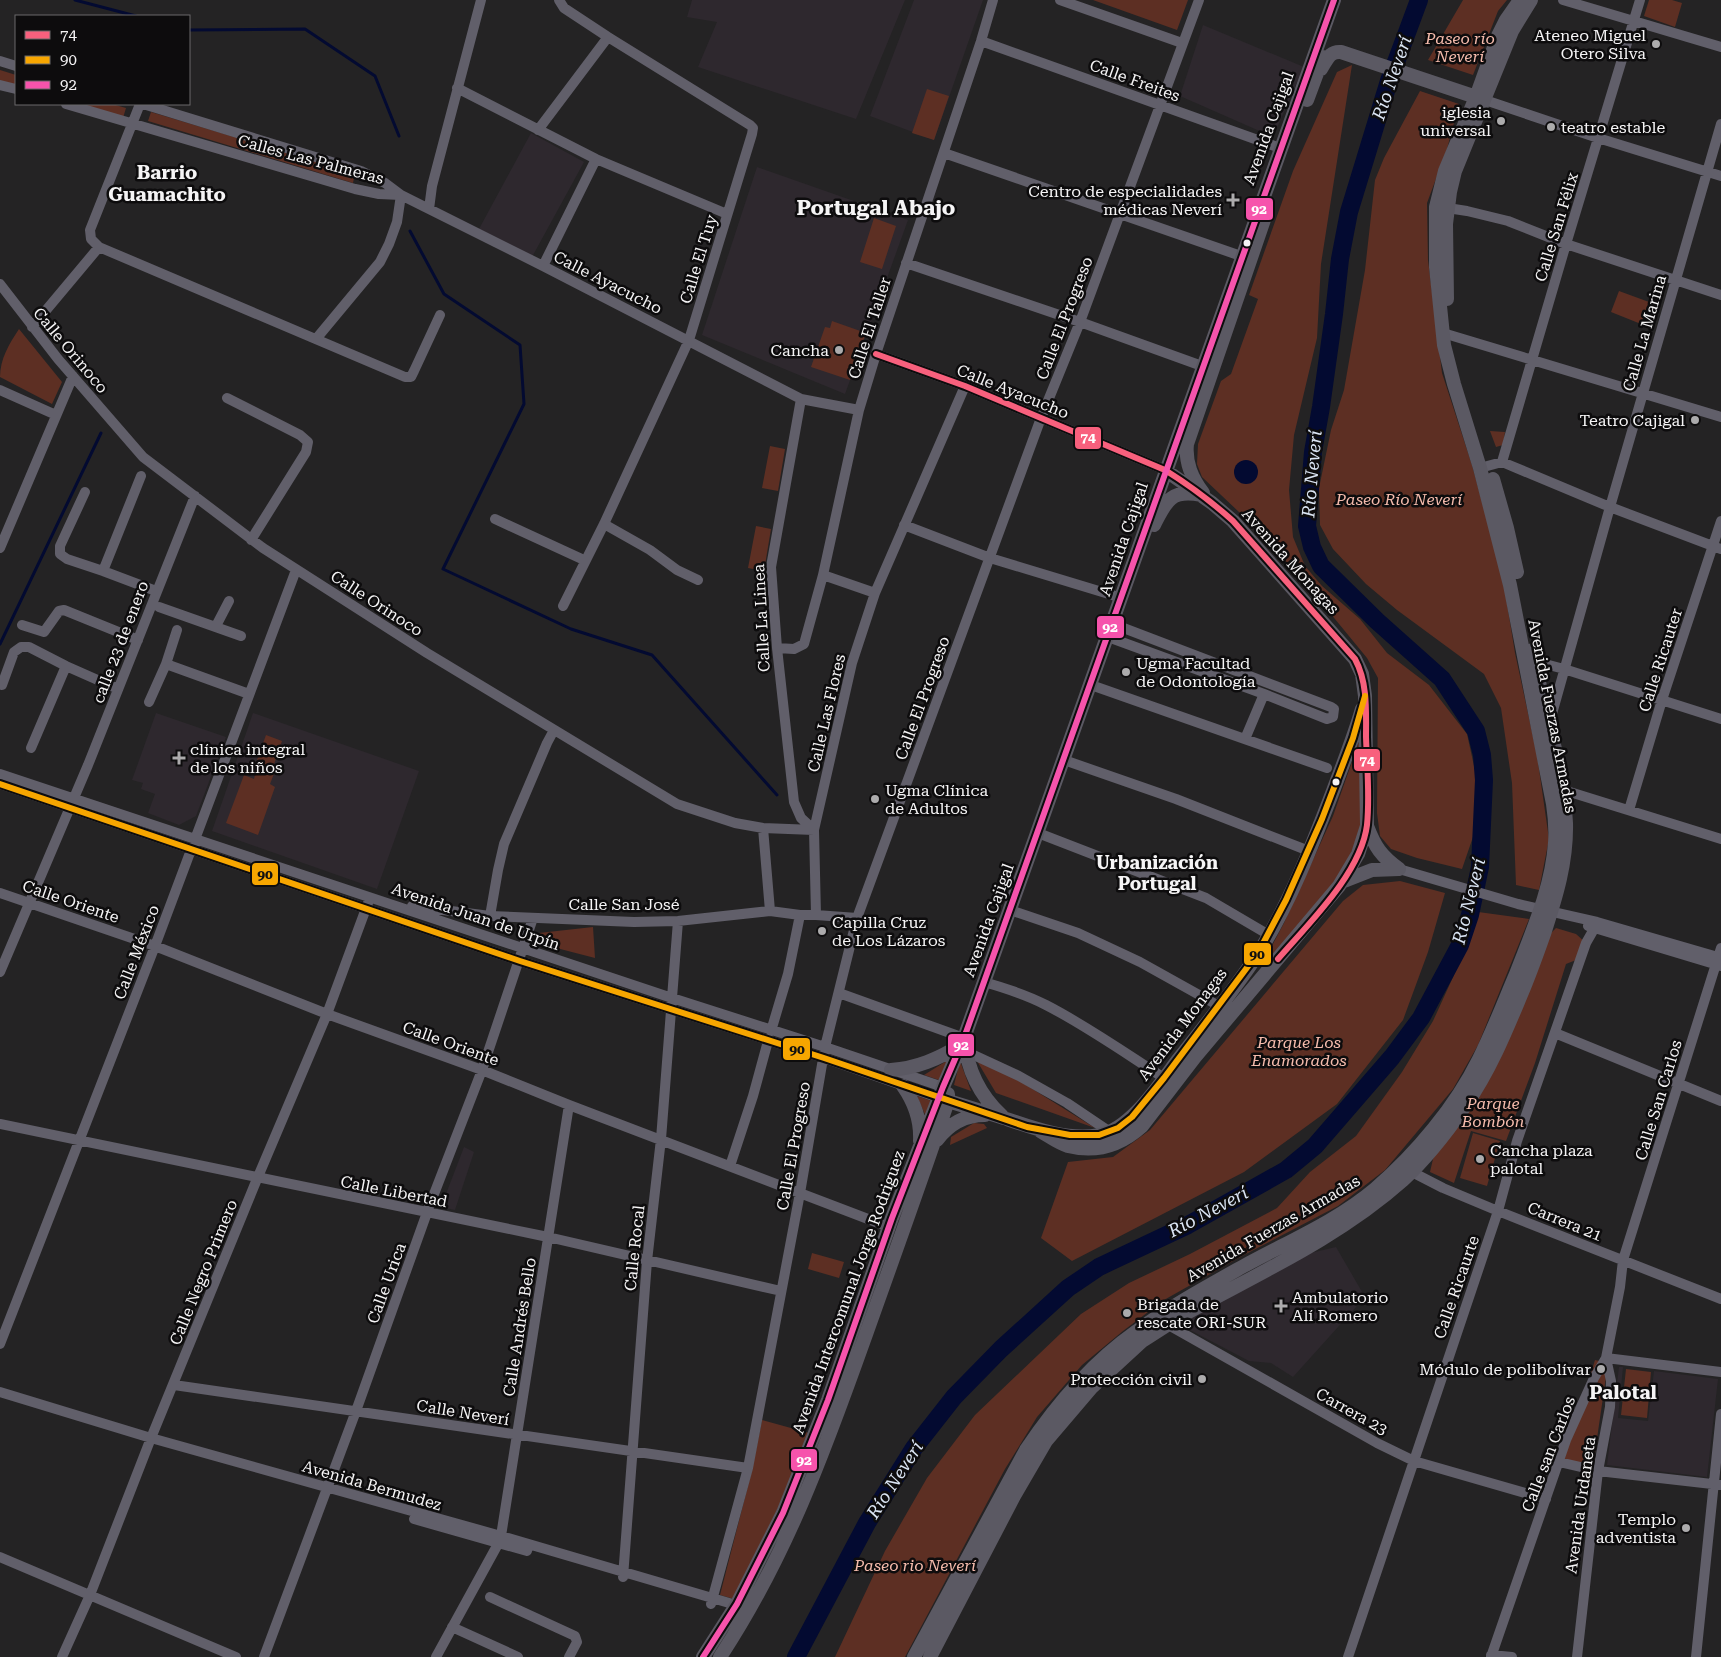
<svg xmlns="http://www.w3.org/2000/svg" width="1721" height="1657" font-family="'Roboto Serif',serif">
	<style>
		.built { fill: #2e282e }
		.green { fill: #5d2f23 }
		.water { fill: #030a31 }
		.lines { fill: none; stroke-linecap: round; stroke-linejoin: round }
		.stream { stroke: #030a31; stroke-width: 3 }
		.river { stroke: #030a31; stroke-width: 18 }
		.street { stroke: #615f6a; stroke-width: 10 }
		.secondary { stroke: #5b5963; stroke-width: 14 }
		.bus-1-casing { stroke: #0d0c0d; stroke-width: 10 }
		.bus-2-casing { stroke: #0d0c0d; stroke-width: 10 }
		.bus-3-casing { stroke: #0d0c0d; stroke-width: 10 }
		.bus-1 { stroke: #f8607d; stroke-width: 6 }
		.bus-2 { stroke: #f7a600; stroke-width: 6 }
		.bus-3 { stroke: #f653ac; stroke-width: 6 }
		.poi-dot { fill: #acabac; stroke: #0d0c0d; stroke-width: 2 }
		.bus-dot { fill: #f5f4f5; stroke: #0d0c0d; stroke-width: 2 }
		.labels { text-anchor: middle; stroke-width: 5; stroke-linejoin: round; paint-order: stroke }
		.poi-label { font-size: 16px; fill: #f5f4f5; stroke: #0d0c0d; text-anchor: end }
		.park-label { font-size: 16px; font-style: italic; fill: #f5bbac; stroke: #0d0c0d }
		.street-label { font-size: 16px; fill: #f5f4f5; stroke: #0d0c0d }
		.water-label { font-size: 18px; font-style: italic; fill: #dbe5f4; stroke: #0d0c0d }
		.neighbourhood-label { font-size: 18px; font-weight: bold; fill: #f5f4f5; stroke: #0d0c0d }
		.quarter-label { font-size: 19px; font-weight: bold; fill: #f5f4f5; stroke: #0d0c0d }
		.district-label { font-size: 21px; font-weight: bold; fill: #f5f4f5; stroke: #0d0c0d }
		.line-badge { stroke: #0d0c0d; stroke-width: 2 }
		.badge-label { font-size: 14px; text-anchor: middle; font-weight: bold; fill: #fff }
		.pale-badge-label { font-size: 14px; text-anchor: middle; font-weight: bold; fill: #111 }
	</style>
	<rect width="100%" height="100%" fill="#242324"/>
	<!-- built -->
	<path class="built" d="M692,0H905L856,119L698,67L717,22L687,17Z
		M914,0H983L934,140L870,116Z
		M1203,25L1304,67L1273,137L1180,96Z
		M531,133L584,162L532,257L479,229Z
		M757,167L908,220L845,394L702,335Z
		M156,713L226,737L196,816L179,825L148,813L155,794L141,789L143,783L132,780Z
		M253,713L419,771L377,889L212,831Z
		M464,1147L474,1152L455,1210L441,1207Z
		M1336,1247L1365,1297L1293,1377L1271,1363L1249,1361L1188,1329L1187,1316L1302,1255Z
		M1619,1367H1623L1618,1418L1648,1421L1654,1371L1718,1379L1707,1477L1607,1465Z"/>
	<!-- green -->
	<path class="green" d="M1093,0H1188L1177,30Z
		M1463,0H1507L1498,11L1473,75L1428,60Z
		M1649,0H1672L1682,3L1675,27L1644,16Z
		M1352,65L1321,264L1317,338L1294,435L1289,490L1293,537L1305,566L1322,586L1360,619L1387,653L1429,685L1467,734L1476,775L1474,834L1462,869L1417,858L1391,849L1380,836L1377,813L1378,678L1367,658L1321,602L1258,530L1202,477L1197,464L1198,444L1221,381L1231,374L1258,299L1249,295L1293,171L1337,72Z
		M0,70L16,75V86L0,81Z
		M927,89L949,96L934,140L912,133Z
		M1420,91L1459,104L1447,149L1427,203L1428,260L1442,373L1472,465L1503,579L1515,653L1537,755L1549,839L1539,890L1516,885L1512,783L1501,708L1484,674L1397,610L1366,584L1333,549L1320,525L1319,488L1331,430L1344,390L1365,270L1375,180L1384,158Z
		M77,104H112L126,108L123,118Z
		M151,112L355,173L353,183L148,121Z
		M874,218L896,226L882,269L860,262Z
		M1619,291L1649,302L1641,324L1611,312Z
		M832,321L866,333L850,380L811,367L825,327L830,328Z
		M19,329L62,382L52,404L0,377C0,359 9,344 19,329Z
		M1490,431L1505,432L1503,445L1496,447Z
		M770,446L785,449L778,491L762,488Z
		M756,526L771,529L764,571L748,568Z
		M266,735L282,741L272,770L275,771L270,784L275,787L258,835L226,823L244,775L254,779L255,775L252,774Z
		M1361,736V829L1341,876L1268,964L1264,961L1284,923L1333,816Z
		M1400,881L1445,893L1428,952L1403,1020L1337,1104L1244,1172L1072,1261L1041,1238L1068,1162L1113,1157L1150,1130L1343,901L1363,885Z
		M1471,911L1529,919L1478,1045L1453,1089L1385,1170L1338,1206L1242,1256L1164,1300L1123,1331L1082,1365L1037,1417L1005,1469L905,1657H835L885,1551L927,1478L975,1415L1081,1314L1129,1283L1190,1254L1277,1208L1310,1172L1356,1136L1402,1072L1433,1021L1459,964Z
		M593,927L595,958L537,943L539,933Z
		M1556,928L1576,934L1586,943L1581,958L1566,964L1535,1063L1506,1141L1471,1131L1454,1183L1430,1172L1433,1159L1549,935Z
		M948,1060L939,1080L924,1075Z
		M960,1061L971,1091L954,1085Z
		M977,1061L1018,1080L1095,1128L996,1093Z
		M917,1096L932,1101L926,1117Z
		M974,1123L984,1124L987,1128L950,1145L951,1137Z
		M1473,1133L1500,1141L1487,1186L1460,1178Z
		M812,1253L844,1262L839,1278L808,1269Z
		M1595,1360L1608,1363L1593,1466L1564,1460Z
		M1626,1369L1651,1372L1647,1418L1621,1415Z
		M762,1420L809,1433L793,1477L734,1599L720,1595L752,1470Z"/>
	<!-- water -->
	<path class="water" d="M1234 472a12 12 0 1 1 24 0a12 12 0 1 1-24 0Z"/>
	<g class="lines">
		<!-- stream -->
		<path class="stream" d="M75,0L136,16
			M189,30L305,29L375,76L399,136
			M410,231L444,294L520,345L524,404L443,569L571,629L652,655L777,795
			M0,644L101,433"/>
		<!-- river -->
		<path class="river" d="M796,1657L867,1523L914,1448L954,1397L1001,1349L1068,1288L1099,1267L1188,1225L1286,1170L1315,1146L1392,1057L1421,1018L1460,945L1470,915L1480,867L1484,780L1482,755L1476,731L1442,679L1377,621L1321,566L1312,547L1307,526L1313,452L1321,407L1334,314L1340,259L1349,212L1389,81L1419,0"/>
		<!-- street -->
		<path class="street" d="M559,0L564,8L608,37L750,125L753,128L752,134L689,340L604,524L563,606
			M1060,0L1182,43
			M1563,0L1721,47
			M981,41L1280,148
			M0,61L16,66
			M0,85L16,89
			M457,88L596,159L727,214
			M1479,98L1598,138L1721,176
			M66,104L355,189L379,194L401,195
			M140,104L90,230L91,239L99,247L405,377H411L414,371L440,315
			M143,104L361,171L385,183L401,195L543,266L801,399L859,410
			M538,130L608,37
			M944,153L1241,256
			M1441,207L1467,211L1508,221L1566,244L1721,295
			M429,209L432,186L481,0
			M906,263L1080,322L1202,366
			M543,266L596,159
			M0,284L58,359L143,457L263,548L427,653L677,804L735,823L763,828L814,830
			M32,327L99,247
			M1443,333L1721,417
			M316,339L380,262L389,244L397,222L401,195
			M876,354L965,386L1165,470
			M0,390L56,415
			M227,398L300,435L308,442L306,452L251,540
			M801,399L771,567L777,648L794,802L801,818L814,830
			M1502,462L1566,244L1640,0
			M1480,468L1502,462L1610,507L1721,549
			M85,492L60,546V554L67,559L103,571L156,591
			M495,519L584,560
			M604,524L650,550L677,570L698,580
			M904,525L990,558L1122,598
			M0,548L73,376
			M103,571L141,476
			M823,575L875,593
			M159,607L241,636
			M22,625L44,632L59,611L64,610L138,640
			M216,626L229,601
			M1108,637L1264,694L1327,719L1333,717L1334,709L1331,707L1113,624
			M777,648L794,649L804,644L823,575L859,410L876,354L981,41L993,0
			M1530,660L1564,669L1721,719
			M166,664L177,630
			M2,685L14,652L21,647H29L66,666L118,689
			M1091,685L1327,768
			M149,702L166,664L249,694
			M1550,721L1610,507L1721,124
			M1245,739L1264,694
			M31,748L66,666
			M1064,760L1176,799L1309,851
			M0,774L672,998L825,1047L943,1087
			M0,784L520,961L824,1058L939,1098
			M1557,788L1721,839
			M1629,810L1662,700L1721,521
			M763,828L770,911
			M1038,833L1206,898L1269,935
			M1399,869L1518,904L1597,922L1721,958
			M0,893L155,946L327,1014L482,1070L569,1105L889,1227
			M412,906L490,916L634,922L678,921L770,911L800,915H816L857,918
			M1010,910L1078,933L1140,962L1219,1006
			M816,915L814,830L852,663L875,593L965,386
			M490,916L498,870L504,844L547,743L554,730
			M1588,926L1721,966
			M0,972L88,765L195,496
			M984,982C1005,988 1027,995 1046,1005C1087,1026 1125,1053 1164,1078
			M839,993L964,1038
			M771,1031L788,974L800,915
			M1555,1033L1721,1101
			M965,1051L1019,1076L1067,1103L1110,1132
			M0,1124L548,1237L781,1291
			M730,1166L753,1096L768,1041
			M1408,1170L1443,1188L1498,1211L1721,1299
			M1163,1322L1377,1443L1414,1461L1546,1499
			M0,1344L155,946L296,570
			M174,1385L748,1468
			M0,1392L151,1438L501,1536L736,1605
			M1559,1462L1598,1471L1721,1485
			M414,1519L527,1551
			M0,1557L236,1657
			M623,1577L647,1261L661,1139L678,921
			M490,1597L575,1636L577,1642L569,1657
			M711,1604L748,1468L800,1193L825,1047L857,918L1041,418L1080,322L1199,0
			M452,1627L518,1657
			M1491,1655L1512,1657
			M62,1657L90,1595L151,1438L257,1179L327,1014L368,903
			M264,1657L356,1411L429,1207L482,1070L533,918
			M436,1657L498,1544L501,1536L569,1105
			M1348,1657L1498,1211L1517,1141L1586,943L1594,929
			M1491,1657L1566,1440L1594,1378L1606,1358L1620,1287L1623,1260L1721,948
			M1577,1657L1598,1471L1610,1407L1611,1381L1606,1358L1721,1372
			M1696,1657L1721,1414"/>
		<!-- secondary -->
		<path class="secondary" d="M1321,69C1327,60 1329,51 1341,52L1476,97
			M1307,100L1323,57
			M1447,299L1446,224L1450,192L1455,171L1512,31L1531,0
			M1493,479L1507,528L1517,572
			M1203,493C1192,478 1185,463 1187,444L1266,214
			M1154,525C1166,501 1171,489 1201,495
			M1367,826C1375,847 1381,856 1399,869
			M1344,881L1372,870L1399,869
			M964,1038C967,1069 979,1095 1002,1116
			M891,1070C917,1068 938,1059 961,1045
			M903,1086C915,1103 921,1121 920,1141
			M939,1098C960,1105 982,1111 1004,1118C1033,1128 1068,1141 1099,1135C1130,1130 1159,1085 1177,1061C1204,1026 1235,990 1259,952C1289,905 1313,843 1333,791C1343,764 1354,737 1362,709
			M1040,1131C1049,1136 1058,1143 1068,1146C1096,1153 1121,1145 1142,1126L1195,1057L1339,886L1358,854L1367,826L1365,696L1362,674L1355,659L1233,521L1212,503L1165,470
			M937,1140C949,1124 965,1115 985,1115
			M703,1657L737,1604L783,1513L828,1400L892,1218L943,1087L964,1038L1334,0
			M720,1657C786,1557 824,1452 864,1340C892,1261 921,1181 948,1101V1094
			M914,1657L1026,1450C1056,1405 1093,1362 1137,1331C1168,1308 1208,1286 1242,1267C1287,1242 1336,1222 1375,1189C1416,1154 1456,1106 1479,1059C1493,1031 1504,1002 1516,974C1532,932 1552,888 1555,843C1556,830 1555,817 1553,804L1510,585L1480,468L1454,384L1444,345L1436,267V207L1445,171L1476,97L1498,36L1506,20L1520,0
			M930,1657L1014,1496L1046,1441L1092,1387L1142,1341L1181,1316C1257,1274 1338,1238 1403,1180C1427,1158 1447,1132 1465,1106C1491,1069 1508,1026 1525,985C1532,968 1538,951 1544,934C1556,897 1567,862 1566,823C1563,764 1543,707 1532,650"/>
		<!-- bus-1 casing -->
		<g class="bus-1-casing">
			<path id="bus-1" d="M876,354L965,386L1165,470C1189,485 1212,502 1233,521L1355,659C1368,683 1366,712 1366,737C1367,766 1370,796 1367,825C1361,873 1309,923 1278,959"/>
		</g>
		<!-- bus-2 casing -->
		<g class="bus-2-casing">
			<path id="bus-2" d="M0,784L520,961L824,1058L1027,1127L1070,1135H1099L1118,1128L1132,1117L1164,1078L1258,953L1286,900L1322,819L1353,738L1365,696"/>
		</g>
		<!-- bus-3 casing -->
		<g class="bus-3-casing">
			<path id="bus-3" d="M703,1657L737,1604L783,1513L828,1400L892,1218L943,1087L964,1038L1334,0"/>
		</g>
		<!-- bus-1 -->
		<use href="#bus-1" class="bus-1"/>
		<!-- bus-2 -->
		<use href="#bus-2" class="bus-2"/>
		<!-- bus-3 -->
		<use href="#bus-3" class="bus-3"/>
	</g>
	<!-- markers -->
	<g class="poi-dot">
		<circle cx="1656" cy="44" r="5"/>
		<circle cx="1501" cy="121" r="5"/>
		<circle cx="1551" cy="127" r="5"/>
		<path d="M1230.5 192.5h5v5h5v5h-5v5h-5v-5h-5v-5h5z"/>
		<circle cx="839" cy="350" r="5"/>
		<circle cx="1695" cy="420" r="5"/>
		<circle cx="1126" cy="672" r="5"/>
		<path d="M176.5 750.5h5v5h5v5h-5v5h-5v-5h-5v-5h5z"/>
		<circle cx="875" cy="799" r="5"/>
		<circle cx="822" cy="931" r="5"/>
		<circle cx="1480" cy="1159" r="5"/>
		<path d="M1278.5 1298.5h5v5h5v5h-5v5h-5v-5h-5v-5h5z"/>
		<circle cx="1127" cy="1313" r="5"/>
		<circle cx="1601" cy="1369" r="5"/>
		<circle cx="1202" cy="1379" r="5"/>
		<circle cx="1686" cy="1528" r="5"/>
	</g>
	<g class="bus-dot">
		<circle cx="1247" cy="243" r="4.5"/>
		<circle cx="1336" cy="782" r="4.5"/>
	</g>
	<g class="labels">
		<!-- poi labels -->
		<g class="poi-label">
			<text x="1646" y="41">Ateneo Miguel<tspan x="1646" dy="18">Otero Silva</tspan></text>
			<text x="1491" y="118">iglesia<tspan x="1491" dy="18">universal</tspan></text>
			<text x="1561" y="133" text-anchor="start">teatro estable</text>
			<text x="1222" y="197">Centro de especialidades<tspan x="1222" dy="18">médicas Neverí</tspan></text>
			<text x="829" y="356">Cancha</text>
			<text x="1685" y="426">Teatro Cajigal</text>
			<text x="1136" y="669" text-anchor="start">Ugma Facultad<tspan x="1136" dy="18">de Odontología</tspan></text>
			<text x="190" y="755" text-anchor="start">clínica integral<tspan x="190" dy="18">de los niños</tspan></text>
			<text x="885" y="796" text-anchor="start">Ugma Clínica<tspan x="885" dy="18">de Adultos</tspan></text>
			<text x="832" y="928" text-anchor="start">Capilla Cruz<tspan x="832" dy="18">de Los Lázaros</tspan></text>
			<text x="1490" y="1156" text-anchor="start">Cancha plaza<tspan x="1490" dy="18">palotal</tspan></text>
			<text x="1292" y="1303" text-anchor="start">Ambulatorio<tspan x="1292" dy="18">Alí Romero</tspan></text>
			<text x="1137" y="1310" text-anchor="start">Brigada de<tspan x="1137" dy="18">rescate ORI-SUR</tspan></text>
			<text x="1591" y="1375">Módulo de polibolívar</text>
			<text x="1192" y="1385">Protección civil</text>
			<text x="1676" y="1525">Templo<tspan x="1676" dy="18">adventista</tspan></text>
		</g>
		<!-- park labels -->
		<g class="park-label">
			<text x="1460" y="44">Paseo río<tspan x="1460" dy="18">Neverí</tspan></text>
			<text x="1399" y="505">Paseo Río Neverí</text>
			<text x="1299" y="1048">Parque Los<tspan x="1299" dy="18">Enamorados</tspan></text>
			<text x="1493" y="1109">Parque<tspan x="1493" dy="18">Bombón</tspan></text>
			<text x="915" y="1571">Paseo rio Neverí</text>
		</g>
		<!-- street labels -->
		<g class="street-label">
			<text transform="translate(1135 80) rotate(20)" y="6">Calle Freites</text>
			<text transform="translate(1268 128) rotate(-70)" y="6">Avenida Cajigal</text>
			<text transform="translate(311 159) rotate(15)" y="6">Calles Las Palmeras</text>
			<text transform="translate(1556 227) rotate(-73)" y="6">Calle San Félix</text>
			<text transform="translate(698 259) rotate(-73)" y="6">Calle El Tuy</text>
			<text transform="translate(608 282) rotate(27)" y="6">Calle Ayacucho</text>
			<text transform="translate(1064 318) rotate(-69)" y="6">Calle El Progreso</text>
			<text transform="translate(869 328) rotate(-72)" y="6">Calle El Taller</text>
			<text transform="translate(1644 333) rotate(-74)" y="6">Calle La Marina</text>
			<text transform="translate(71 350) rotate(50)" y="6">Calle Orinoco</text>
			<text transform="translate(1013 391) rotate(22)" y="6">Calle Ayacucho</text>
			<text transform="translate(1123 539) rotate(-71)" y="6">Avenida Cajigal</text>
			<text transform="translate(1291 561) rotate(48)" y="6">Avenida Monagas</text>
			<text transform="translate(377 603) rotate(33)" y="6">Calle Orinoco</text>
			<text transform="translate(761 618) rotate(-93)" y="6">Calle La Linea</text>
			<text transform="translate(120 642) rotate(-69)" y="6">calle 23 de enero</text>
			<text transform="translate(1660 660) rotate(-72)" y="6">Calle Ricauter</text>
			<text transform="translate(922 698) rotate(-70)" y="6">Calle El Progreso</text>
			<text transform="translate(826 713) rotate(-77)" y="6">Calle Las Flores</text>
			<text transform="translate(1553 716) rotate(79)" y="6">Avenida Fuerzas Armadas</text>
			<text transform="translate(71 901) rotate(19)" y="6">Calle Oriente</text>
			<text x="624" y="910">Calle San José</text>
			<text transform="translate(476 916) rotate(19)" y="6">Avenida Juan de Urpín</text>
			<text transform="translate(988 920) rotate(-70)" y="6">Avenida Cajigal</text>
			<text transform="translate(136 952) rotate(-69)" y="6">Calle México</text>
			<text transform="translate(1182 1024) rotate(-53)" y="6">Avenida Monagas</text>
			<text transform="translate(451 1043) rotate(20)" y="6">Calle Oriente</text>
			<text transform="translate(1658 1100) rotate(-73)" y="6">Calle San Carlos</text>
			<text transform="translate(793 1146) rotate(-80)" y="6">Calle El Progreso</text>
			<text transform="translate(394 1191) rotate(11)" y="6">Calle Libertad</text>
			<text transform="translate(1565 1221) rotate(22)" y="6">Carrera 21</text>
			<text transform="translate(1273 1228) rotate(-30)" y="6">Avenida Fuerzas Armadas</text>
			<text transform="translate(634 1248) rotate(-84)" y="6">Calle Rocal</text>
			<text transform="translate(203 1272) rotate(-68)" y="6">Calle Negro Primero</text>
			<text transform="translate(386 1283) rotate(-70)" y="6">Calle Urica</text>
			<text transform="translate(1456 1287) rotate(-71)" y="6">Calle Ricaurte</text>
			<text transform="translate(848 1292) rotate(-70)" y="6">Avenida Intercomunal Jorge Rodriguez</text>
			<text transform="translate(519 1327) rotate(-81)" y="6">Calle Andrés Bello</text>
			<text transform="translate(1352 1411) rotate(29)" y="6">Carrera 23</text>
			<text transform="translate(463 1412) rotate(9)" y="6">Calle Neverí</text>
			<text transform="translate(1548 1454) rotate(-69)" y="6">Calle san Carlos</text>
			<text transform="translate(372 1485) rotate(16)" y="6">Avenida Bermudez</text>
			<text transform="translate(1580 1505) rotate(-82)" y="6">Avenida Urdaneta</text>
		</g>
		<!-- water labels -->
		<g class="water-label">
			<text transform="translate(1392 78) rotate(-71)" y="6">Río Neverí</text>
			<text transform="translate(1312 474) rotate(-85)" y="6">Río Neverí</text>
			<text transform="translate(1469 901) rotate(-76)" y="6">Río Neverí</text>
			<text transform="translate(1208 1212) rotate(-28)" y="6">Río Neverí</text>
			<text transform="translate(895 1480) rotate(-57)" y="6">Río Neverí</text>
		</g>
		<!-- neighbourhood labels -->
		<g class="neighbourhood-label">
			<text x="1157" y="869">Urbanización<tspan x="1157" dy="21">Portugal</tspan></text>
		</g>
		<!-- quarter labels -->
		<g class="quarter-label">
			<text x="167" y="179">Barrio<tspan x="167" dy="22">Guamachito</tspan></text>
			<text x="1623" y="1399">Palotal</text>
		</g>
		<!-- district labels -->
		<g class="district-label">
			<text x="876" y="215">Portugal Abajo</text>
		</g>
	</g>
	<g class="line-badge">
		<rect x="1245" y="197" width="29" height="24" rx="5" fill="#f653ac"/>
		<rect x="1074" y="426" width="28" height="24" rx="5" fill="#f8607d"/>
		<rect x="1096" y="615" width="29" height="24" rx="5" fill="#f653ac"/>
		<rect x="1353" y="748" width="28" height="24" rx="5" fill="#f8607d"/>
		<rect x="251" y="862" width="28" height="24" rx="5" fill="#f7a600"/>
		<rect x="1243" y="942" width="29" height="24" rx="5" fill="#f7a600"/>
		<rect x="947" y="1033" width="28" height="24" rx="5" fill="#f653ac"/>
		<rect x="782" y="1037" width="29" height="24" rx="5" fill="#f7a600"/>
		<rect x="790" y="1448" width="28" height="24" rx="5" fill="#f653ac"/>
	</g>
	<g class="badge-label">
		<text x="1259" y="214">92</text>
		<text x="1088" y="442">74</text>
		<text x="1110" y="632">92</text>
		<text x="1367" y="765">74</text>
		<text x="961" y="1050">92</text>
		<text x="804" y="1465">92</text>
	</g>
	<g class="pale-badge-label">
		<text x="265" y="879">90</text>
		<text x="1257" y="959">90</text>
		<text x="797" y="1054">90</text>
	</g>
	<!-- legend -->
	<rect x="15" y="15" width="175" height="90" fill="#0d0c0d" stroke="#6a696a"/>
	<rect x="25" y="31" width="25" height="8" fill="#f8607d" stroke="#6a696a"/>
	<text x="60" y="40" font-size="15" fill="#f5f4f5">74</text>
	<rect x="25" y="56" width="25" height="8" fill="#f7a600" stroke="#6a696a"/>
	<text x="60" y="65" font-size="15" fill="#f5f4f5">90</text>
	<rect x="25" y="81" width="25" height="8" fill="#f653ac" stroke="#6a696a"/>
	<text x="60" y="90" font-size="15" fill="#f5f4f5">92</text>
</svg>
